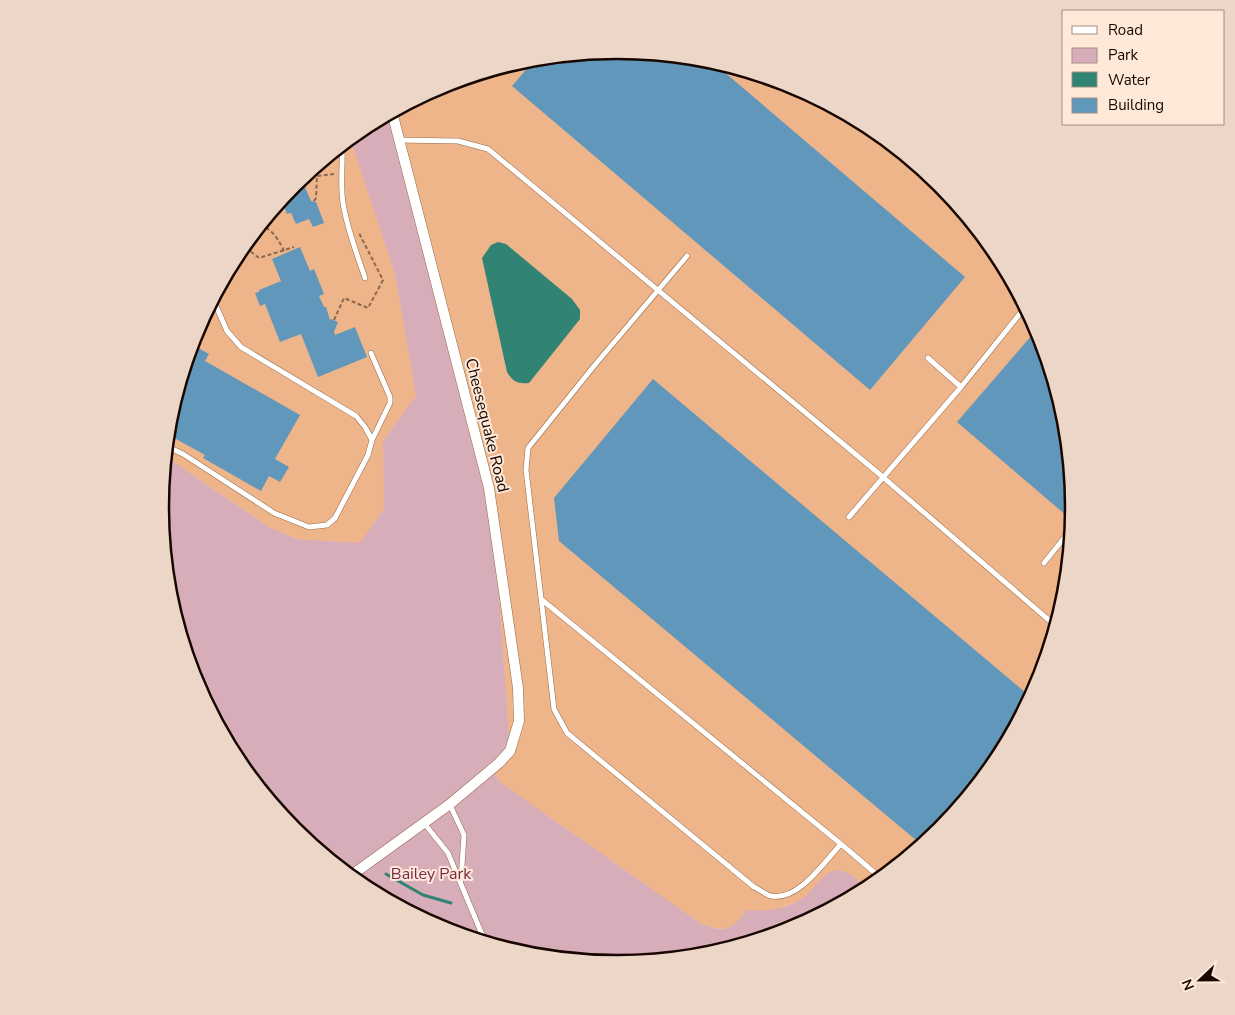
<svg xmlns="http://www.w3.org/2000/svg" width="1235" height="1015" font-family="'Nunito Sans',sans-serif">
	<style>
		.built { fill: #efb58a }
		.green { fill: #d8adba }
		.water { fill: #318373 }
		.lines { fill: none; stroke-linecap: round; stroke-linejoin: round }
		.stream { stroke: #318373; stroke-width: 3 }
		.building { fill: #6097ba }
		.lane-casing { stroke: #956742; stroke-width: 6 }
		.street-casing { stroke: #956742; stroke-width: 11 }
		.path { stroke: #8b6850; stroke-width: 2; stroke-dasharray: 4 2.5; stroke-linecap: butt }
		.lane { stroke: #fff; stroke-width: 5 }
		.street { stroke: #fff; stroke-width: 10 }
		.labels { text-anchor: middle; stroke-width: 4; stroke-linejoin: round; paint-order: stroke }
		.street-label { font-size: 16px; fill: #180700; stroke: #fee8d8 }
		.park-label { font-size: 16px; fill: #772949; stroke: #fee8d8 }
		.rim { fill: none; stroke: #180700; stroke-width: 2.5 }
	</style>
	<rect width="100%" height="100%" fill="#f4c099"/>
	<!-- built -->
	<path class="built" d="M618,50L707,59L793,85L872,127L941,184L998,254L1040,333L1066,419L1075,508L1066,597L1040,683L998,762L941,831L871,888L868,890L850,875L842,871H833L802,899L774,910L763,912L746,910L740,920L733,927L726,929L709,927L700,923L500,782L492,769L510,751L499,593L488,501L392,112L443,85L529,59Z
		M350,138L395,274L416,396L383,441L385,509L360,543L296,539L269,527L165,456L169,418L195,332L237,253L294,184Z"/>
	<!-- green -->
	<path class="green" d="M392,112L488,501L499,593L510,751L492,769L500,782L700,923C722,934 734,930 746,910C765,912 787,909 803,898C816,890 824,866 843,871C853,874 861,883 868,890L792,930L706,956L617,965L528,956L514,952L442,930L363,888L294,831L237,761L195,682L169,596L160,507L165,456L269,527L296,539L360,543L384,509L383,441L416,396L395,274L350,138L364,127Z"/>
	<!-- water -->
	<path class="water" d="M498,242L506,244L572,299L580,310V319L529,383C517,384 513,382 507,372L482,258L491,245Z"/>
	<g class="lines">
		<!-- stream -->
		<path class="stream" d="M386,874L423,895L451,903"/>
	</g>
	<!-- building -->
	<path class="building" d="M618,50L709,59L965,277L870,390L512,86L536,58Z
		M301,178L311,201L316,202L324,223L313,227L309,219L296,224L291,213L287,214L284,206L279,208L277,204L294,184Z
		M300,247L310,271L314,269L324,294L319,296L324,307H326L330,320L331,319L338,322L334,332L335,335L355,327L367,357L318,377L301,334L280,342L265,304L260,306L255,293L259,292V290L281,281L272,259Z
		M1038,328L1066,419L1075,508L1074,522L957,422Z
		M191,344L209,354L205,361L300,415L275,459L289,467L280,482L269,476L261,491L203,458L205,455L167,434L169,418Z
		M653,379L1032,698L998,762L941,831L923,846L559,541L554,498Z"/>
	<g class="lines">
		<!-- lane casing -->
		<g class="lane-casing">
			<path id="lane" d="M871,127L946,190
				M399,140L458,141L488,149L877,472L1057,627
				M342,145C343,164 340,184 343,203C347,229 357,254 365,278
				M371,353L390,397V403L372,440
				M928,358L961,387
				M166,446L183,454L274,513L309,527L327,525L335,518L368,455L372,440L365,427L356,416L241,347L227,331L213,299
				M849,517L961,387L1026,306
				M1044,563L1064,538
				M541,599L841,844C824,862 799,901 771,896C766,895 759,889 754,887L567,733L554,709L526,470L528,448L594,366L687,256
				M450,805L464,835L461,880
				M424,823L448,853L481,932L488,944
				M841,844L882,879"/>
		</g>
		<!-- street casing -->
		<g class="street-casing">
			<path id="street" d="M349,877L450,804L499,763L510,751L519,721L518,688L489,488L392,112"/>
		</g>
		<!-- path -->
		<path class="path" d="M314,201L316,198L317,176L334,174
			M260,225C273,229 280,242 285,253
			M238,253L250,251L259,258L294,247
			M334,320L344,298L368,308L383,280L359,233"/>
		<!-- lane -->
		<use href="#lane" class="lane"/>
		<!-- street -->
		<use href="#street" class="street"/>
	</g>
	<g class="labels">
		<!-- street labels -->
		<g class="street-label">
			<text transform="translate(488 425) rotate(76)" y="6">Cheesequake Road</text>
		</g>
		<!-- park labels -->
		<g class="park-label">
			<text x="431" y="879">Bailey Park</text>
		</g>
	</g>
	<!-- crop -->
	<path d="M0 0H1235V1015H0ZM169 507a448 448 0 1 1 896 0a448 448 0 1 1-896 0Z" fill="#ecd6c7" fill-rule="evenodd"/>
	<path class="rim" d="M169 507a448 448 0 1 1 896 0a448 448 0 1 1-896 0Z"/>
	<!-- legend -->
	<rect x="1062" y="10" width="162" height="115" fill="#fee8d8" stroke="#a28e82"/>
	<rect x="1072" y="26" width="25" height="8" fill="#ffffff" stroke="#a28e82"/>
	<text x="1108" y="35" font-size="15" fill="#180700">Road</text>
	<rect x="1072" y="48" width="25" height="15" fill="#d8adba" stroke="#a28e82"/>
	<text x="1108" y="60" font-size="15" fill="#180700">Park</text>
	<rect x="1072" y="72" width="25" height="15" fill="#318373" stroke="#a28e82"/>
	<text x="1108" y="85" font-size="15" fill="#180700">Water</text>
	<rect x="1072" y="98" width="25" height="15" fill="#6097ba" stroke="#a28e82"/>
	<text x="1108" y="110" font-size="15" fill="#180700">Building</text>
	<!-- north arrow -->
	<g transform="translate(1200 980) rotate(248)" stroke="#fee8d8" stroke-width="4" paint-order="stroke">
	<path d="M0-4L9 19L0 12L-9 19Z" fill="#180700"/>
	<text y="-8" font-size="14" font-weight="bold" text-anchor="middle" fill="#180700">N</text>
	</g>
</svg>
